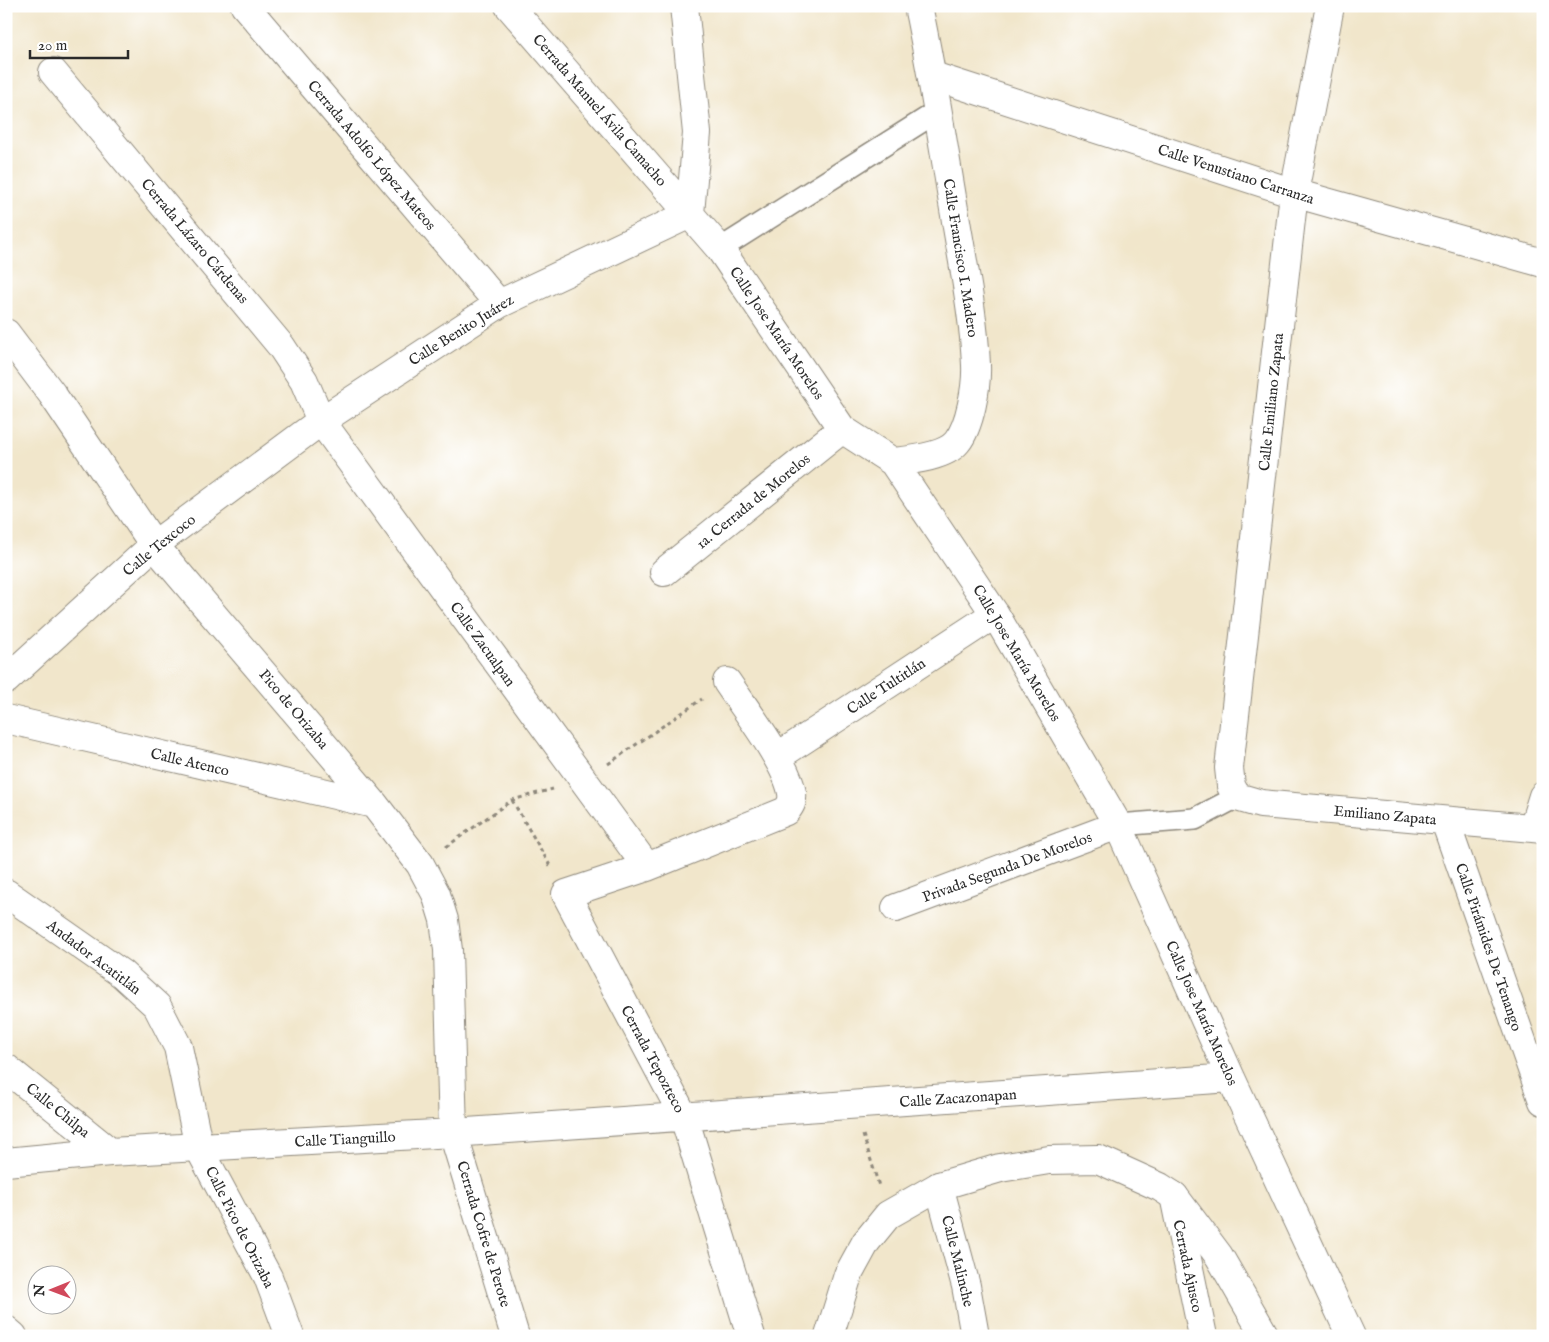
<svg xmlns="http://www.w3.org/2000/svg" width="1549" height="1342" font-family="'IM FELL English',serif">
	<style>
		.lines { fill: none; stroke-linecap: round; stroke-linejoin: round }
		.pedestrian-casing { stroke: #8e887b; stroke-width: 24 }
		.minor-casing { stroke: #8e887b; stroke-width: 30 }
		.tertiary-casing { stroke: #8e887b; stroke-width: 30 }
		.path { stroke: #8e887b; stroke-width: 3; stroke-dasharray: 4 4; stroke-linecap: butt }
		.pedestrian { stroke: #fff; stroke-width: 21 }
		.minor { stroke: #fff; stroke-width: 28 }
		.tertiary { stroke: #fff; stroke-width: 28 }
		.labels { text-anchor: middle; stroke-width: 5; stroke-linejoin: round; paint-order: stroke }
		.street-label { font-size: 15px; fill: #2b2b2b; stroke: #fff }
	</style>
	<rect width="100%" height="100%" fill="#fff"/>
	<filter id="ink" filterUnits="userSpaceOnUse"><feTurbulence type="fractalNoise" baseFrequency=".02" numOctaves="2"/><feDisplacementMap in="SourceGraphic" scale="10" xChannelSelector="R" yChannelSelector="G"/><feConvolveMatrix kernelMatrix="1 2 1 2 8 2 1 2 1" color-interpolation-filters="sRGB"/></filter>
	<filter id="wash" filterUnits="userSpaceOnUse"><feTurbulence type="fractalNoise" baseFrequency=".0096" numOctaves="4" result="noise"/><feDisplacementMap in="SourceGraphic" scale="20" xChannelSelector="R" yChannelSelector="G"/><feGaussianBlur stdDeviation="1.12" result="paint"/><feColorMatrix in="noise" values="0 0 0 0 0 0 0 0 0 0 0 0 0 0 0 0 0 1.4 0 .05"/><feComposite in="paint" operator="in"/></filter>
	<g filter="url(#wash)">
		<rect width="100%" height="100%" fill="#f1e6cb"/>
	</g>
	<g filter="url(#ink)">
		<g class="lines">
			<!-- pedestrian casing -->
			<g class="pedestrian-casing">
				<path id="pedestrian" d="M720,249L938,111
					M1118,825L1195,819L1237,797"/>
			</g>
			<!-- minor casing -->
			<g class="minor-casing">
				<path id="minor" d="M245,6L499,304
					M509,6L720,249L842,429L893,462L995,614L1118,825L1231,1078L1351,1336
					M684,6L697,133L690,214
					M1330,6L1294,193L1229,768L1231,786L1237,797L1261,804L1543,829
					M53,72L281,346L304,381L321,421L647,867
					M933,76L1294,193L1543,263
					M6,333L52,394L154,545L374,804L420,864L436,894L444,920L448,950L453,1133L515,1336
					M893,462C911,460 945,457 957,442C970,426 977,386 976,365C974,316 963,264 955,215C943,145 933,76 918,6
					M664,572L842,429
					M6,680L154,545L321,421L499,304L690,214
					M727,682C745,709 787,763 792,793C793,801 791,805 786,811L647,867L566,894L684,1117L751,1336
					M6,719L374,804
					M777,757L995,614
					M1445,821L1543,1101
					M1533,828L1543,796
					M896,908L1118,825
					M6,1068L110,1152
					M6,1162L110,1152L453,1133L1231,1078
					M939,1186L966,1286L975,1336
					M1174,1196L1203,1336
					M6,1330L13,1336"/>
			</g>
			<!-- tertiary casing -->
			<g class="tertiary-casing">
				<path id="tertiary" d="M6,893L122,974L157,1006L178,1047L199,1148L268,1277L290,1336
					M829,1336L848,1275L866,1242L888,1215L939,1186L1000,1168L1049,1160L1098,1159L1160,1187L1174,1196L1219,1256L1265,1336"/>
			</g>
			<!-- path -->
			<path class="path" d="M608,764L702,699
				M512,800L552,869
				M446,847L512,800L553,789
				M863,1135L879,1186"/>
			<!-- pedestrian -->
			<use href="#pedestrian" class="pedestrian"/>
			<!-- minor -->
			<use href="#minor" class="minor"/>
			<!-- tertiary -->
			<use href="#tertiary" class="tertiary"/>
		</g>
	</g>
	<g class="labels">
		<!-- street labels -->
		<g class="street-label">
			<text transform="translate(600 110) rotate(49)" y="5">Cerrada Manuel Ávila Camacho</text>
			<text transform="translate(372 155) rotate(50)" y="5">Cerrada Adolfo López Mateos</text>
			<text transform="translate(1236 174) rotate(18)" y="5">Calle Venustiano Carranza</text>
			<text transform="translate(195 241) rotate(50)" y="5">Cerrada Lázaro Cárdenas</text>
			<text transform="translate(961 258) rotate(81)" y="5">Calle Francisco I. Madero</text>
			<text transform="translate(461 330) rotate(-32)" y="5">Calle Benito Juárez</text>
			<text transform="translate(777 333) rotate(56)" y="5">Calle Jose María Morelos</text>
			<text transform="translate(1271 402) rotate(-84)" y="5">Calle Emiliano Zapata</text>
			<text transform="translate(753 501) rotate(-39)" y="5">1a. Cerrada de Morelos</text>
			<text transform="translate(159 545) rotate(-39)" y="5">Calle Texcoco</text>
			<text transform="translate(483 644) rotate(54)" y="5">Calle Zacualpan</text>
			<text transform="translate(1017 653) rotate(59)" y="5">Calle Jose María Morelos</text>
			<text transform="translate(886 686) rotate(-33)" y="5">Calle Tultitlán</text>
			<text transform="translate(294 709) rotate(50)" y="5">Pico de Orizaba</text>
			<text transform="translate(190 762) rotate(13)" y="5">Calle Atenco</text>
			<text transform="translate(1385 815) rotate(5)" y="5">Emiliano Zapata</text>
			<text transform="translate(1007 867) rotate(-20)" y="5">Privada Segunda De Morelos</text>
			<text transform="translate(1489 947) rotate(71)" y="5">Calle Pirámides De Tenango</text>
			<text transform="translate(94 957) rotate(37)" y="5">Andador Acatitlán</text>
			<text transform="translate(1202 1013) rotate(66)" y="5">Calle Jose María Morelos</text>
			<text transform="translate(653 1059) rotate(62)" y="5">Cerrada Tepozteco</text>
			<text transform="translate(958 1098) rotate(-4)" y="5">Calle Zacazonapan</text>
			<text transform="translate(58 1110) rotate(39)" y="5">Calle Chilpa</text>
			<text transform="translate(345 1139) rotate(-3)" y="5">Calle Tianguillo</text>
			<text transform="translate(240 1227) rotate(63)" y="5">Calle Pico de Orizaba</text>
			<text transform="translate(484 1234) rotate(73)" y="5">Cerrada Cofre de Perote</text>
			<text transform="translate(958 1261) rotate(76)" y="5">Calle Malinche</text>
			<text transform="translate(1188 1266) rotate(78)" y="5">Cerrada Ajusco</text>
		</g>
	</g>
	<!-- margin -->
	<rect width="1549" height="1342" fill="none" stroke="#fff" stroke-width="25"/>
	<!-- north arrow -->
	<g transform="translate(52 1290) rotate(269)"><circle r="24" fill="#ffffff" stroke="#aaaaaa"/>
	<path d="M0-4L9 19L0 12L-9 19Z" fill="#d1495b"/>
	<text y="-8" font-size="14" font-weight="bold" text-anchor="middle" fill="#2b2b2b">N</text>
	</g>
	<!-- scale -->
	<path d="M30 50v8h98v-8" fill="none" stroke="#2b2b2b" stroke-width="2.5"/>
	<text x="38" y="50" font-size="15" fill="#2b2b2b" stroke="#ffffff" stroke-width="4" paint-order="stroke">20 m</text>
</svg>
